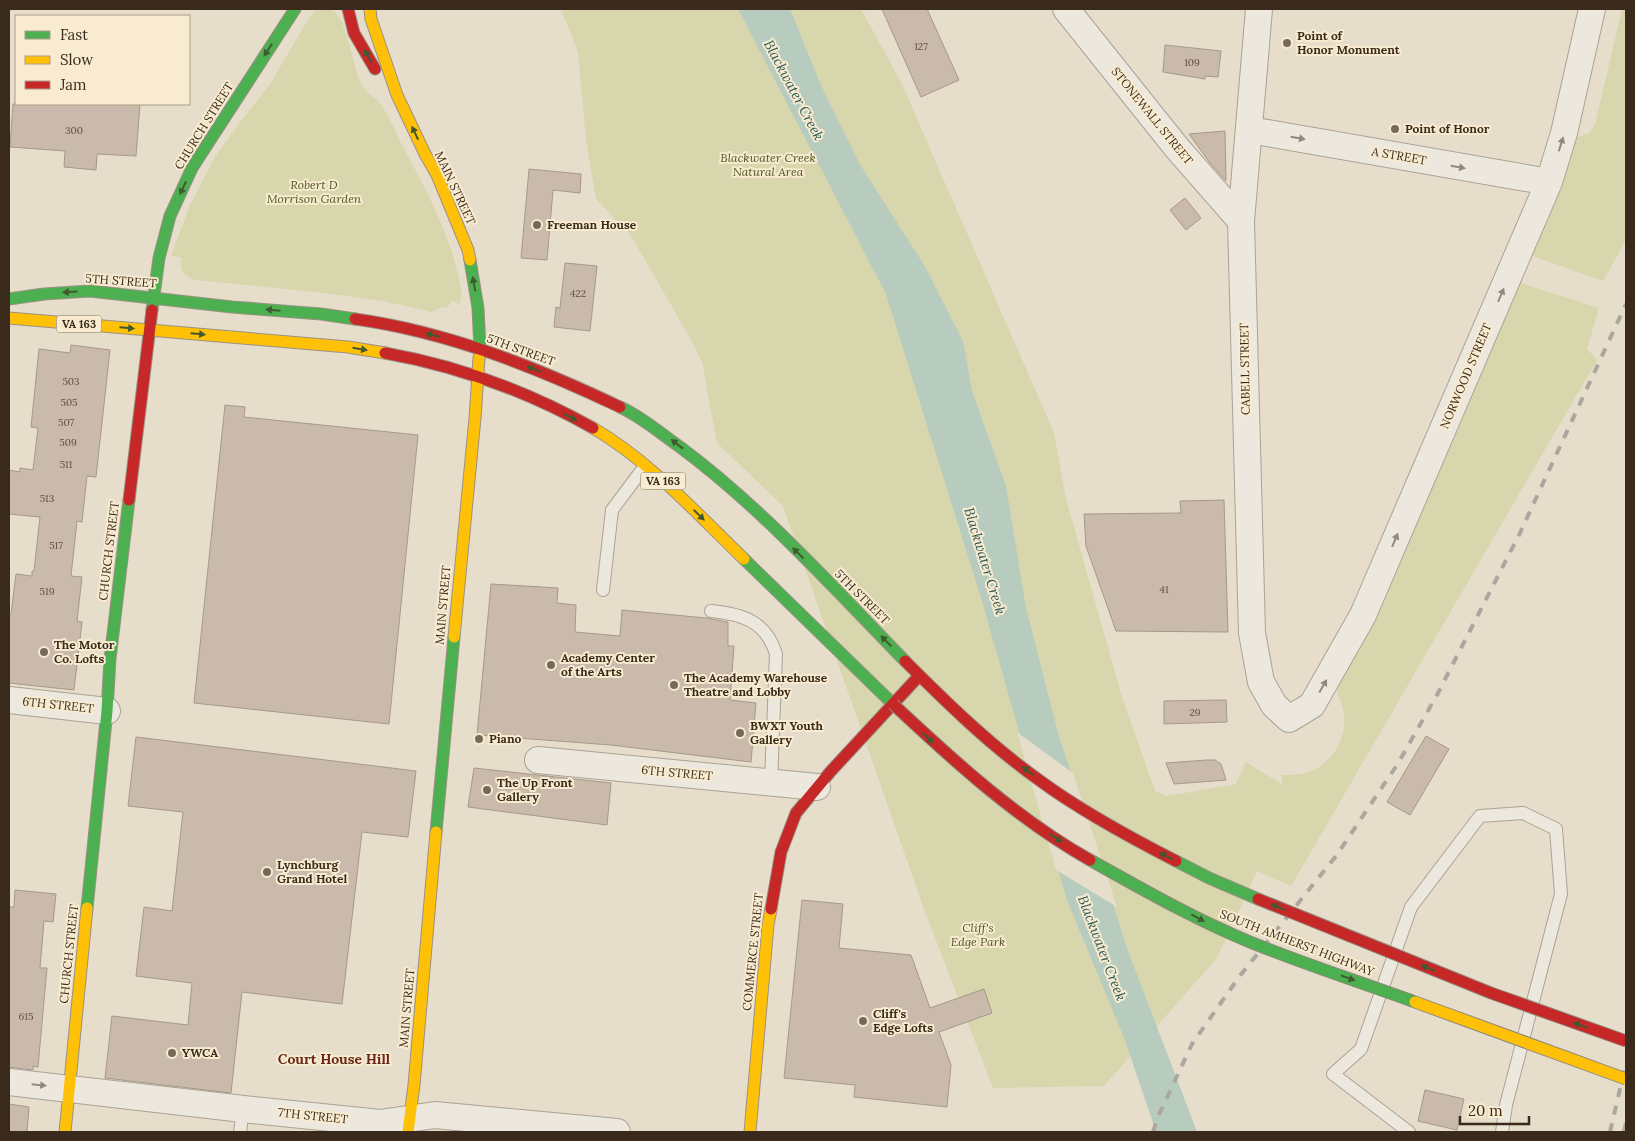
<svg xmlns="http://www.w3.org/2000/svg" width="1635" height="1141" font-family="Lora,serif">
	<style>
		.green { fill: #d7d6ac }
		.water { fill: #b7cbbe }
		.pier { fill: #e6ddcb }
		.building { fill: #cabaac; stroke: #a6988a }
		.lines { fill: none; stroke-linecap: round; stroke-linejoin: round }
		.lane-casing { stroke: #aba295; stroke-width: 14 }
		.street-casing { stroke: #aba295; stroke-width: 28 }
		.fast-casing { stroke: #9b9185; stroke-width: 13 }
		.slow-casing { stroke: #9b9185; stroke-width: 13 }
		.jam-casing { stroke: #9b9185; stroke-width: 13 }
		.lane { stroke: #ede8de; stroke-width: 12 }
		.street { stroke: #ede8de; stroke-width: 26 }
		.fast { stroke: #4caf50; stroke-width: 11 }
		.slow { stroke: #ffc107; stroke-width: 11 }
		.jam { stroke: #c62828; stroke-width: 11 }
		.rail { stroke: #aca79e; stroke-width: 4; stroke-dasharray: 9 9; stroke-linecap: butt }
		.fast-bridge-casing { stroke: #90877b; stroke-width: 13; stroke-linecap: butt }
		.slow-bridge-casing { stroke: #90877b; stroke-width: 13; stroke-linecap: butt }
		.jam-bridge-casing { stroke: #90877b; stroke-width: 13; stroke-linecap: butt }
		.fast-bridge { stroke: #4caf50; stroke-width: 11 }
		.slow-bridge { stroke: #ffc107; stroke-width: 11 }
		.jam-bridge { stroke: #c62828; stroke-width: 11 }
		.oneway { fill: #40592e }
		.oneway2 { fill: #94897d }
		.poi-dot { fill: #766959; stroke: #f8ebd0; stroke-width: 2 }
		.labels { text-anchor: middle; stroke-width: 4; stroke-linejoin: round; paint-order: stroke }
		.number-label { font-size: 10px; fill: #5e4e40 }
		.shield { fill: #f8ebd0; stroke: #736452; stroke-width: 1 }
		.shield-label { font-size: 11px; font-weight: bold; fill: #3a2a1c }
		.poi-label { font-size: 12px; font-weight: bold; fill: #3a2a1c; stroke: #f8ebd0; text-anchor: start }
		.street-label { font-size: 12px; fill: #3a2a1c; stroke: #f8ebd0 }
		.park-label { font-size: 12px; font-style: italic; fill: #4d5821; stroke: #f8ebd0 }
		.water-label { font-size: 14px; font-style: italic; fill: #2a5b56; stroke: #f8ebd0 }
		.neighbourhood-label { font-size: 14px; font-weight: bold; fill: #6a2618; stroke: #f8ebd0 }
	</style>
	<rect width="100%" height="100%" fill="#e6ddcb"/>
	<!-- green -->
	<path class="green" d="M322,9C325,9 330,9 333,11C347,17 353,72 363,87C368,94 377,99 382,106C390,118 395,131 401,143C423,185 446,225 457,271C460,283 463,293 460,304L452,301L447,308L441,307L432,312L383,301L325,293L195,280C182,275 180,271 181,257L171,256L190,205L215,157L238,125L270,84L309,18L315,11Z
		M561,9H861L901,82L1054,433L1066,499L1122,697L1155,791L1167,796L1236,784L1246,762L1283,785L1281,775C1293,775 1305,775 1316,769C1342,754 1353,720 1337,694L1339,680L1514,281L1599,308L1587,349L1597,360L1291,886L1257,871L1217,958L1104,1086L993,1088L924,909L783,506L717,443L702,362L693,343L630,234L596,199L586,140L578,52Z
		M1622,9H1626V240L1603,281L1527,254L1569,140L1589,133L1595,125Z"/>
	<!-- water -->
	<path class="water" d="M738,9H790L820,83L859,163L924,265L963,341L972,391L1006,486L1026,608L1058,733L1128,951L1197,1132H1156L1125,1040L1067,900L982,601L886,294Z"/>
	<!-- pier -->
	<path class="pier" d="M1017,732L1073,773L1117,907L1056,870Z"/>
	<!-- building -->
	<path class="building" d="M882,9H927L959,80L921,97Z
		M1165,45L1221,51L1218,77L1205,76V79L1163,72Z
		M13,104H140L136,156L97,154L96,170L64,167L65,151L10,147Z
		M1225,131L1226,181L1210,163L1189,134Z
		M529,169L581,174L580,193L553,190L547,260L521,258Z
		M1185,198L1201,218L1186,230L1170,210Z
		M565,263L597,266L590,331L554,327L556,307L560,308Z
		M71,345L110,350L96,477L87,476L82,522L77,521L71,576L82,577L77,621L82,622L74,690L9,683V614H11L16,574L32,576V571H34L40,517L9,514V470L20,472V468L33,470L38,428L31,427L39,349L70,353Z
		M225,405L245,407L244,417L418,435L389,724L194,703Z
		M1224,500L1228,632L1116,631L1086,546L1084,514L1181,513L1180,501Z
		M491,584L558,588L557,603L576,605L575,632L620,636L622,610L706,618L728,622V646H734L730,700L756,703L751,762L611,745L477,735Z
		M1226,700L1227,722L1164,724V701Z
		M1426,736L1449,749L1410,815L1387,802Z
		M136,737L416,771L408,837L362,832L342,1004L242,992L231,1093L105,1078L112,1016L188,1025L192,983L136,976L144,907L172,911L183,812L128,806Z
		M1207,760H1215L1221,764L1226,780L1174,784L1166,763Z
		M474,768L611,783L607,825L468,807Z
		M15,890L56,894L53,922L44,921L40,968H47L38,1067L33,1066V1070L9,1067V907H14Z
		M802,900L843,904L839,948L911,955L930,1008L984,989L992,1013L939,1032L951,1065L947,1107L854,1097L855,1085L784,1078Z
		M1425,1090L1464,1099L1457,1130L1418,1121Z
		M9,1104L29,1107L27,1132H9Z"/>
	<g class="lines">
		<!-- lane casing -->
		<g class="lane-casing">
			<path id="lane" d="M603,590L612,510L645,466
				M711,611C742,614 766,621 776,654L771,782
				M240,1132L243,1109
				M1409,1132L1333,1074L1361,1049L1411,907L1480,816L1523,813L1556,829L1561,894L1506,1105L1502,1132"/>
		</g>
		<!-- street casing -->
		<g class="street-casing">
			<path id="street" d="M1066,9L1177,148L1241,221
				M1259,9L1241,221L1252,633L1261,682L1274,705L1289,719L1312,705L1363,615L1549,182L1564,133L1592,9
				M1250,130L1549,182
				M9,700L107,711
				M538,760L817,787
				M9,1082L243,1109L380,1123L435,1115L617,1132"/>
		</g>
		<!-- fast casing -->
		<g class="fast-casing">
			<path id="fast" d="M470,260L478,308L480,349
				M9,299L44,294L90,291L232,307L321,314L355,319
				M152,310L159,258L170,216L192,168L295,9
				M620,407C642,417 660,433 680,447C761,507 834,588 905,661
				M744,559L893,704
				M436,832L454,637
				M1176,861L1209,878L1258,899
				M87,908L107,711L110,659L129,500"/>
		</g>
		<!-- slow casing -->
		<g class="slow-casing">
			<path id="slow" d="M370,9L371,19L397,95L425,154L437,175L468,250L470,260
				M9,318L348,347L385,353
				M593,428C651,462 696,513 744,559
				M454,637L475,418L479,358
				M65,1132L87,908
				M408,1132L414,1085L436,832
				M750,1132L768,925L771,909"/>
		</g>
		<!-- jam casing -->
		<g class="jam-casing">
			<path id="jam" d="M348,9L354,33L375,69
				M355,319C448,332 536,367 620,407
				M385,353C458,366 529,392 593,428
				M129,500L152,310
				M905,661C947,703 990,745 1039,780C1081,811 1129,837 1176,861
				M771,909L781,852L796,813L831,771L919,676"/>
		</g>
		<!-- lane -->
		<use href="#lane" class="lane"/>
		<!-- street -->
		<use href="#street" class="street"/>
		<!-- fast -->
		<use href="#fast" class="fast"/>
		<!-- slow -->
		<use href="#slow" class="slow"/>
		<!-- jam -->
		<use href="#jam" class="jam"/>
		<!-- rail -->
		<path class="rail" d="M1153,1132L1157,1119L1192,1044L1239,977L1336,856L1397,765L1437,695L1519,535L1626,304
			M1610,1132L1626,1063
			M1624,1132L1626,1123"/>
		<!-- fast-bridge casing -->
		<g class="fast-bridge-casing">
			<path id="fast-bridge" d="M1090,860C1142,889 1194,919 1250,942C1304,964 1360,982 1415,1002"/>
		</g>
		<!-- slow-bridge casing -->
		<g class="slow-bridge-casing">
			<path id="slow-bridge" d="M1415,1002L1626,1079"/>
		</g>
		<!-- jam-bridge casing -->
		<g class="jam-bridge-casing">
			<path id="jam-bridge" d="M893,704C954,761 1016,818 1090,860
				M1258,899L1491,993L1626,1041"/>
		</g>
		<!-- fast-bridge -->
		<use href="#fast-bridge" class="fast-bridge"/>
		<!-- slow-bridge -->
		<use href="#slow-bridge" class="slow-bridge"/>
		<!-- jam-bridge -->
		<use href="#jam-bridge" class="jam-bridge"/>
	</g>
	<!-- one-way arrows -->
	<defs><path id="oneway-solid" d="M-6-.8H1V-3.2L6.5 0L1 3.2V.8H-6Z" transform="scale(1.25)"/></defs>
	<g class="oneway">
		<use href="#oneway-solid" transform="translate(268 50) rotate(123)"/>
		<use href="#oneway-solid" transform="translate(368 56) rotate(-119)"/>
		<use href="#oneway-solid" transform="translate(415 133) rotate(-115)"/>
		<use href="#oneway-solid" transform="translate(183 188) rotate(115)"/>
		<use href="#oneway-solid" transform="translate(474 284) rotate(-100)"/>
		<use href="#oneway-solid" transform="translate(70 292) rotate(177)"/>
		<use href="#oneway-solid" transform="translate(273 310) rotate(-175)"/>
		<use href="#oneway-solid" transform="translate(127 328) rotate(5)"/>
		<use href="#oneway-solid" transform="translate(198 334) rotate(5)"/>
		<use href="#oneway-solid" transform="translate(433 335) rotate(-165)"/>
		<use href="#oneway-solid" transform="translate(360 349) rotate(9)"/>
		<use href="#oneway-solid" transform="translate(534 369) rotate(-160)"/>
		<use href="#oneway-solid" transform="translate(570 417) rotate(27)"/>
		<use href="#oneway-solid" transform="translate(677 444) rotate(-142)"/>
		<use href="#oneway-solid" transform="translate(699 515) rotate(44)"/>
		<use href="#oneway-solid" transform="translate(798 553) rotate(-136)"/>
		<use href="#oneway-solid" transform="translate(886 641) rotate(-135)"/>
		<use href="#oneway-solid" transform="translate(928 738) rotate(43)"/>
		<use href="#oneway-solid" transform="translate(1028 771) rotate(-143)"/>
		<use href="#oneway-solid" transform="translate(1056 838) rotate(34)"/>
		<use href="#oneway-solid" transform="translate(1166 856) rotate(-153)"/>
		<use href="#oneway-solid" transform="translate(1278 907) rotate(-158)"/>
		<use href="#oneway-solid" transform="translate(1198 918) rotate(28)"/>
		<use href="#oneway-solid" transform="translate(1428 968) rotate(-158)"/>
		<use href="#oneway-solid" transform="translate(1348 978) rotate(20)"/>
		<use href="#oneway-solid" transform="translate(1580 1025) rotate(-160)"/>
	</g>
	<g class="oneway2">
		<use href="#oneway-solid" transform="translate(1298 138) rotate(10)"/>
		<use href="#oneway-solid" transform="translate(1561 144) rotate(-73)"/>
		<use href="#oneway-solid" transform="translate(1458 167) rotate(10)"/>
		<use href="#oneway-solid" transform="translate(1501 295) rotate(-67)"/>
		<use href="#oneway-solid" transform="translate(1395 540) rotate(-67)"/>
		<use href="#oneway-solid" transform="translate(1323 686) rotate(-60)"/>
		<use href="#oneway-solid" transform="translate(39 1085) rotate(6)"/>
	</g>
	<!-- markers -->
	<g class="poi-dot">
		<circle cx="1287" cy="43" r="5"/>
		<circle cx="1395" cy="129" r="5"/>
		<circle cx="537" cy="225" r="5"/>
		<circle cx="44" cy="652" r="5"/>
		<circle cx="551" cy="665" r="5"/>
		<circle cx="674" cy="685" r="5"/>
		<circle cx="740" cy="733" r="5"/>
		<circle cx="479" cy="739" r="5"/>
		<circle cx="487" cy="790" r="5"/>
		<circle cx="267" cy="872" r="5"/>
		<circle cx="863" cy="1021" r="5"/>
		<circle cx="172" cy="1053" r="5"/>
	</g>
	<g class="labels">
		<!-- number labels -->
		<g class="number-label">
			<text x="921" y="50">127</text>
			<text x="1192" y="66">109</text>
			<text x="74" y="134">300</text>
			<text x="578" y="297">422</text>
			<text x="71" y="385">503</text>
			<text x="69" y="406">505</text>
			<text x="66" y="426">507</text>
			<text x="68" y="446">509</text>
			<text x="66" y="468">511</text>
			<text x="47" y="502">513</text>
			<text x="56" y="549">517</text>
			<text x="1164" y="593">41</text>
			<text x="47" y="595">519</text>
			<text x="1195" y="716">29</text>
			<text x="26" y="1020">615</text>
		</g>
		<!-- shield labels -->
		<g class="shield">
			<rect x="56.5" y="315.5" width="45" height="17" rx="4"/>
			<rect x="640.5" y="472.5" width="45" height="17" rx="4"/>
		</g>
		<g class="shield-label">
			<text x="79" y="328">VA 163</text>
			<text x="663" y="485">VA 163</text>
		</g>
		<!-- poi labels -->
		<g class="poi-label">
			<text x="1297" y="40">Point of<tspan x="1297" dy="14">Honor Monument</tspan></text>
			<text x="1405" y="133">Point of Honor</text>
			<text x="547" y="229">Freeman House</text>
			<text x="54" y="649">The Motor<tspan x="54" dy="14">Co. Lofts</tspan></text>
			<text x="561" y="662">Academy Center<tspan x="561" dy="14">of the Arts</tspan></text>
			<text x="684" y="682">The Academy Warehouse<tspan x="684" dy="14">Theatre and Lobby</tspan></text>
			<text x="750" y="730">BWXT Youth<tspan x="750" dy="14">Gallery</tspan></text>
			<text x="489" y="743">Piano</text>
			<text x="497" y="787">The Up Front<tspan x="497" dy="14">Gallery</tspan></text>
			<text x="277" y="869">Lynchburg<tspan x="277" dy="14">Grand Hotel</tspan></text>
			<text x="873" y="1018">Cliff's<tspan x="873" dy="14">Edge Lofts</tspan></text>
			<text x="182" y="1057">YWCA</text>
		</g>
		<!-- street labels -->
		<g class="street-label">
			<text transform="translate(1152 116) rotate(51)" y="4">STONEWALL STREET</text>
			<text transform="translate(204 126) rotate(-58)" y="4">CHURCH STREET</text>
			<text transform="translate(1399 156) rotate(10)" y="4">A STREET</text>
			<text transform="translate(455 188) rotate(65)" y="4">MAIN STREET</text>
			<text transform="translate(121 281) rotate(4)" y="4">5TH STREET</text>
			<text transform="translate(521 350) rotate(20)" y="4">5TH STREET</text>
			<text transform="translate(1245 369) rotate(-91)" y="4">CABELL STREET</text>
			<text transform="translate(1466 376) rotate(-67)" y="4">NORWOOD STREET</text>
			<text transform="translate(109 551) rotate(-83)" y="4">CHURCH STREET</text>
			<text transform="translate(862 597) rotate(45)" y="4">5TH STREET</text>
			<text transform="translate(443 605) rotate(-85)" y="4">MAIN STREET</text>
			<text transform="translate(58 705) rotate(6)" y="4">6TH STREET</text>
			<text transform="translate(677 773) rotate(5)" y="4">6TH STREET</text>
			<text transform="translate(1297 943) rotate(21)" y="4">SOUTH AMHERST HIGHWAY</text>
			<text transform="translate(753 952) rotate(-84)" y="4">COMMERCE STREET</text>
			<text transform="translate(69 954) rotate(-84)" y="4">CHURCH STREET</text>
			<text transform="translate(407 1008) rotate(-85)" y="4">MAIN STREET</text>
			<text transform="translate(313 1116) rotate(6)" y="4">7TH STREET</text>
		</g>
		<!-- park labels -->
		<g class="park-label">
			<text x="768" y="162">Blackwater Creek<tspan x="768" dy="14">Natural Area</tspan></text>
			<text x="314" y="189">Robert D<tspan x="314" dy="14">Morrison Garden</tspan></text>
			<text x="978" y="932">Cliff's<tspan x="978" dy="14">Edge Park</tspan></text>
		</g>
		<!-- water labels -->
		<g class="water-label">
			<text transform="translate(794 90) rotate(62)" y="5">Blackwater Creek</text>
			<text transform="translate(985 561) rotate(73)" y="5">Blackwater Creek</text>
			<text transform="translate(1102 948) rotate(69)" y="5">Blackwater Creek</text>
		</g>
		<!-- neighbourhood labels -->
		<g class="neighbourhood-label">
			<text x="334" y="1064">Court House Hill</text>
		</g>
	</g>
	<!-- border -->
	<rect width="1635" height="1141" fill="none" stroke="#3a2a1c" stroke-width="20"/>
	<!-- legend -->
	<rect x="15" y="15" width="175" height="90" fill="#f8ebd0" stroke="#ac9e88"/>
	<rect x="25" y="31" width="25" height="8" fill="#4caf50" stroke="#ac9e88"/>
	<text x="60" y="40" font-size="15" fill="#3a2a1c">Fast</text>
	<rect x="25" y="56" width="25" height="8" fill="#ffc107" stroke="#ac9e88"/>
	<text x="60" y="65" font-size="15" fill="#3a2a1c">Slow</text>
	<rect x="25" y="81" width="25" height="8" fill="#c62828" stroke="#ac9e88"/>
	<text x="60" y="90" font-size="15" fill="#3a2a1c">Jam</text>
	<!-- scale -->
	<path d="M1460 1116v8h69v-8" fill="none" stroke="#3a2a1c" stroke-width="2.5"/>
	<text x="1468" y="1116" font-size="15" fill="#3a2a1c" stroke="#f8ebd0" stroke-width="4" paint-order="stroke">20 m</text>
</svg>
